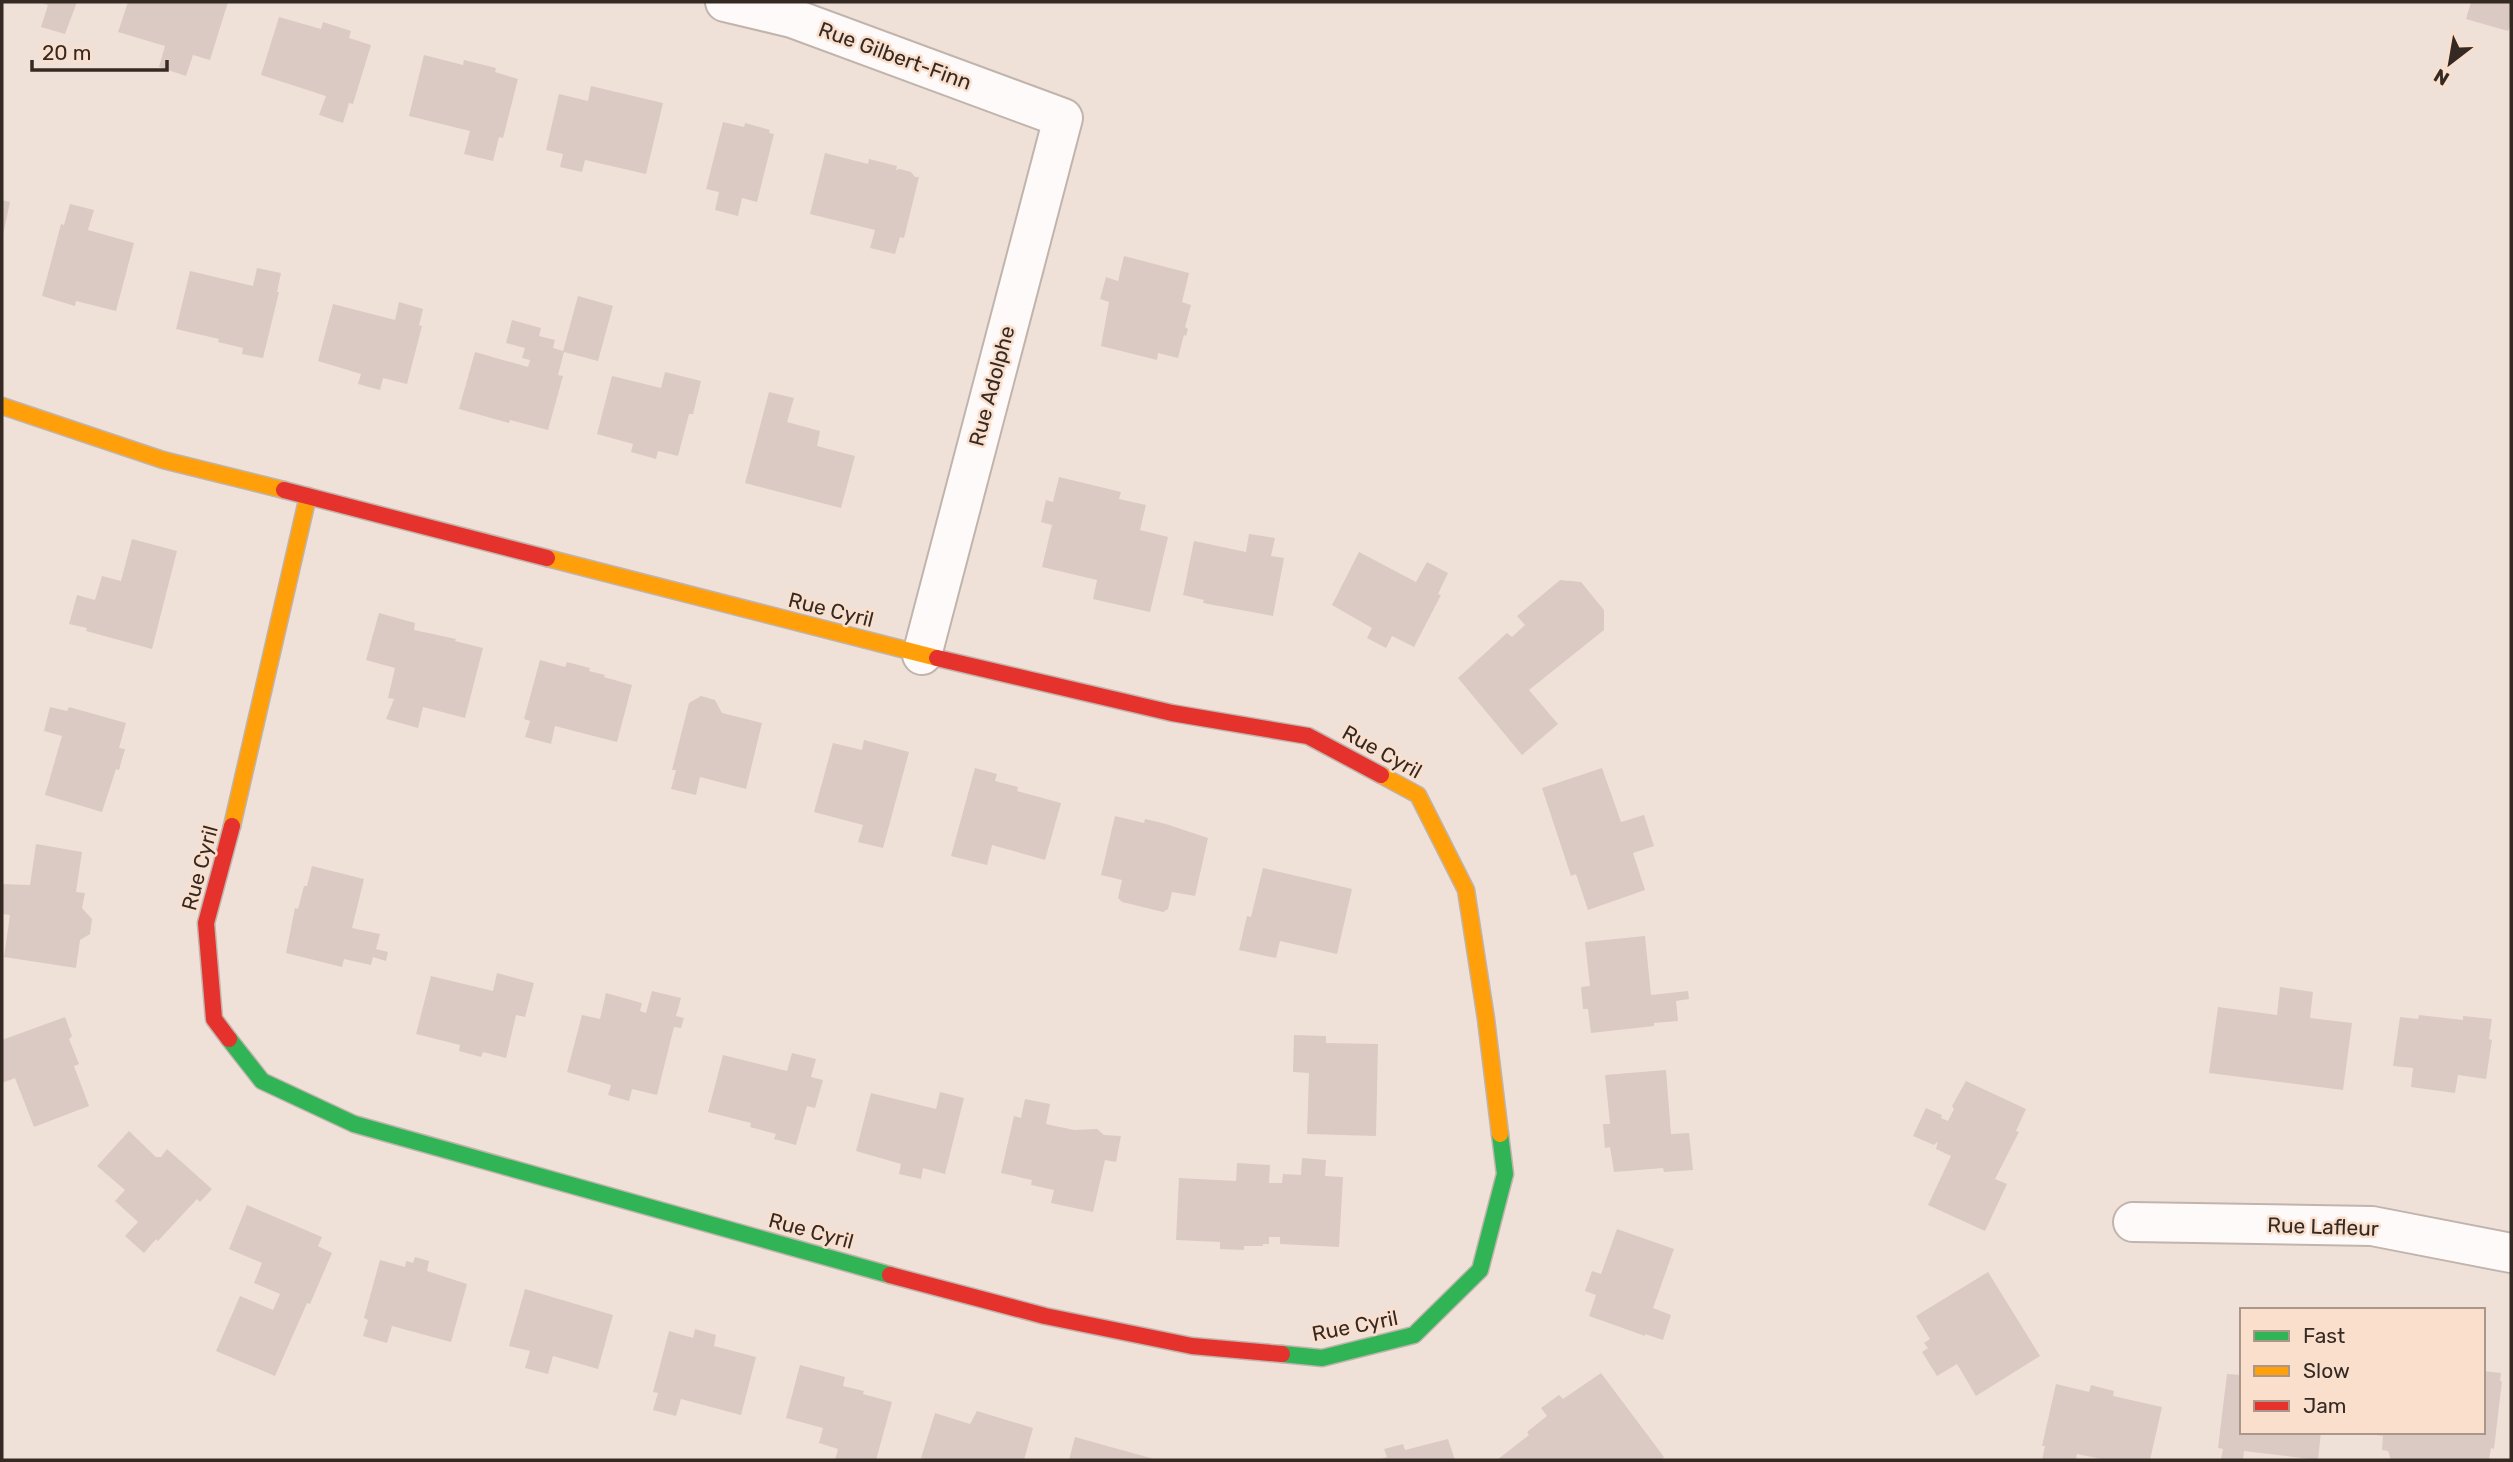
<svg xmlns="http://www.w3.org/2000/svg" width="2513" height="1462" font-family="Rubik,sans-serif">
	<style>
		.building { fill: #dbc9c3 }
		.lines { fill: none; stroke-linecap: round; stroke-linejoin: round }
		.street-casing { stroke: #c0b4ad; stroke-width: 42 }
		.fast-casing { stroke: #c0b4ad; stroke-width: 19 }
		.slow-casing { stroke: #c0b4ad; stroke-width: 19 }
		.jam-casing { stroke: #c0b4ad; stroke-width: 19 }
		.street { stroke: #fdfaf9; stroke-width: 38 }
		.fast { stroke: #30b455; stroke-width: 16 }
		.slow { stroke: #ff9f0a; stroke-width: 16 }
		.jam { stroke: #e5322d; stroke-width: 16 }
		.labels { text-anchor: middle; stroke-width: 5; stroke-linejoin: round; paint-order: stroke }
		.street-label { font-size: 21px; fill: #342a23; stroke: #fbdfcd }
	</style>
	<rect width="100%" height="100%" fill="#f0e1d8"/>
	<!-- building -->
	<path class="building" d="M39,2H77L65,34L41,27L48,5Z
		M128,2H228L210,60L193,55L186,76L159,67L165,46L118,32Z
		M2471,2H2511V23L2508,31L2466,19Z
		M279,17L321,29L323,22L351,31L349,38L371,45L353,104L349,103L343,123L319,115L326,96L261,75Z
		M424,55L463,65L464,60L496,68L495,72L518,79L503,138L499,137L493,161L464,154L470,131L409,116Z
		M591,86L663,103L646,174L585,160L582,172L560,167L563,154L546,150L559,94L588,101Z
		M723,122L744,127L745,123L770,130L769,133L774,134L757,202L742,198L738,216L715,210L719,192L706,189Z
		M825,153L868,164L869,159L897,166L896,170L900,169L911,172L915,177H919L904,238L900,237L895,254L870,248L875,230L810,214Z
		M2,200L10,202L3,235H2Z
		M70,204L94,210L88,230L134,243L116,311L76,301L75,306L42,296L61,224L64,225Z
		M1124,256L1189,273L1182,302L1191,305L1185,327L1188,329L1186,336L1184,335L1178,358L1158,353L1157,360L1101,346L1109,302L1100,299L1106,277L1118,281Z
		M257,268L281,273L277,292H279L263,358L242,354L243,348L218,342L219,339L176,329L190,271L253,286Z
		M578,296L613,306L598,361L564,352L558,375L563,376L548,430L510,420L509,423L459,409L475,352L528,367L530,360L522,358L525,348L506,343L512,320L541,328L539,336L555,340L553,348L563,351Z
		M399,302L423,309L419,325L422,326L407,384L383,378L380,390L358,384L361,374L318,361L333,304L395,320Z
		M665,372L701,381L693,414H689L678,456L658,451L656,459L631,452L633,444L597,434L612,376L661,388Z
		M769,392L794,398L787,422L820,431L817,446L855,456L841,508L745,483Z
		M1059,477L1121,492L1119,499L1146,505L1140,530L1168,537L1150,612L1093,599L1097,580L1042,567L1052,525L1041,522L1046,500L1053,502Z
		M1249,534L1275,538L1271,556L1284,558L1273,616L1203,603L1204,600L1183,595L1194,541L1246,552Z
		M132,539L177,551L152,649L86,631L87,628L69,624L77,595L95,600L102,576L121,581Z
		M1359,552L1416,582L1427,562L1448,573L1438,594L1441,595L1414,647L1392,636L1386,648L1367,638L1372,628L1332,605Z
		M1560,580L1581,582L1604,610V630L1529,690L1558,724L1522,755L1458,678L1507,633L1512,637L1525,625L1517,616Z
		M379,613L415,623L414,630L456,639L455,641L483,648L465,718L423,707L418,728L386,719L394,699L388,698L395,668L366,660Z
		M540,660L565,667L567,662L590,668L589,671L605,675L604,677L632,685L617,742L555,726L551,744L525,737L530,721L524,719Z
		M701,696L715,700L722,713L762,723L746,789L700,777L696,795L671,789L676,770H672L689,703Z
		M50,707L67,711L69,707L126,723L119,748L125,749L119,770L116,769L102,812L45,795L62,736L44,731Z
		M864,740L909,752L883,848L858,842L863,825L814,812L833,743L862,750Z
		M975,768L997,774L995,781L1018,787L1017,791L1061,803L1045,860L992,845L987,865L951,856Z
		M1602,768L1621,822L1644,815L1654,846L1633,853L1645,890L1588,910L1576,874L1571,876L1542,788Z
		M1115,816L1144,823L1145,819L1166,824L1208,838L1195,896L1172,892L1168,909L1163,912L1122,902L1118,898L1122,880L1101,875Z
		M36,844L82,852L76,892L85,893L82,908L92,919L90,934L80,940L76,968L4,957L10,915L2,914V884L30,885Z
		M312,866L364,879L352,928L380,934L376,949L388,952L386,961L373,957L371,965L344,959L342,967L286,953L295,908L298,909L304,886H307Z
		M1263,868L1352,889L1337,954L1280,941L1276,958L1239,950L1247,916L1251,917Z
		M1645,936L1651,995L1688,991L1689,999L1676,1001L1678,1021L1654,1023V1026L1591,1033L1588,1009H1583L1581,987L1590,986L1585,942Z
		M497,973L534,983L525,1017L516,1015L506,1058L483,1052L481,1057L459,1051L460,1045L416,1034L431,976L493,991Z
		M2280,987L2313,992L2310,1018L2352,1023L2343,1090L2209,1073L2218,1007L2277,1015Z
		M652,991L681,998L676,1016L684,1018L681,1028L674,1027L657,1095L632,1089L629,1101L608,1095L611,1085L567,1072L582,1015L600,1019L606,993L642,1003L640,1011L646,1013Z
		M2419,1015L2463,1020V1016L2492,1019L2489,1039L2492,1040L2486,1079L2458,1075L2455,1093L2411,1087L2413,1068L2393,1066L2400,1017L2418,1019Z
		M65,1017L72,1036L69,1039L79,1064L74,1066L89,1106L34,1127L15,1078L2,1083V1040Z
		M1294,1035L1326,1036V1043L1378,1044L1376,1136L1307,1134L1309,1073L1293,1072Z
		M792,1053L816,1059L811,1077L823,1080L815,1108L807,1106L796,1145L774,1139L776,1134L750,1127L751,1123L708,1112L723,1055L787,1071Z
		M1666,1070L1671,1134L1689,1133L1693,1170L1664,1172L1663,1168L1614,1172L1610,1147L1605,1148L1603,1124H1610L1605,1075Z
		M1966,1081L2026,1109L2016,1131L2019,1132L1995,1179L2007,1184L1985,1231L1928,1205L1951,1156L1936,1149L1938,1141L1934,1145L1913,1136L1926,1108L1942,1115L1941,1118L1948,1121L1954,1109L1952,1106Z
		M940,1092L964,1098L945,1174L923,1168L921,1179L899,1174L901,1164L856,1151L871,1093L936,1109Z
		M1025,1099L1050,1104L1046,1124L1074,1130L1097,1129L1104,1135L1121,1136L1116,1162L1105,1160L1093,1212L1051,1203L1054,1190L1031,1185L1032,1180L1001,1173L1014,1116L1021,1118Z
		M129,1131L156,1157H161L167,1149L212,1189L200,1202L197,1199L158,1241L156,1239L144,1253L125,1236L138,1222L115,1201L125,1190L97,1166Z
		M1302,1158L1326,1160L1325,1176L1343,1177L1339,1247L1280,1244V1237H1269V1244H1263V1246H1244V1250L1220,1249V1242L1176,1240L1179,1178L1236,1181L1237,1163L1270,1165L1269,1183H1282L1283,1174L1301,1175Z
		M247,1205L322,1237L318,1246L332,1253L310,1304L307,1303L275,1376L216,1351L240,1296L273,1310L280,1294L254,1283L262,1263L229,1249Z
		M1617,1229L1674,1249L1653,1308L1671,1315L1663,1340L1645,1334V1336L1589,1316L1596,1295L1585,1291L1592,1271L1601,1274Z
		M415,1257L429,1261L427,1271L467,1284L451,1342L392,1326L387,1343L363,1336L368,1320L364,1318L380,1260L405,1267L406,1261L413,1263Z
		M1988,1272L2040,1356L1976,1396L1957,1364L1937,1376L1922,1352L1928,1348L1924,1343L1930,1339L1916,1316Z
		M525,1289L613,1315L598,1369L553,1356L548,1374L525,1368L530,1351L509,1346Z
		M695,1329L716,1335L714,1346L756,1357L741,1415L681,1399L676,1416L653,1410L658,1393L653,1392L669,1331L693,1338Z
		M800,1365L845,1377L843,1386L864,1391L863,1394L892,1402L876,1460H835L838,1449L819,1443L823,1428L786,1418Z
		M2483,1371L2501,1373L2500,1381H2502L2494,1449L2491,1448L2489,1460H2391L2388,1451L2382,1450L2383,1436L2368,1434V1432H2483Z
		M1601,1373L1664,1457L1661,1460H1497L1529,1435L1527,1432L1547,1416L1541,1408L1559,1395L1563,1399Z
		M2227,1374L2242,1375V1432H2321L2318,1460L2244,1451L2243,1460H2221L2223,1449L2218,1448Z
		M2056,1384L2089,1392L2091,1385L2114,1391L2113,1396L2162,1407L2150,1460H2106L2077,1454L2076,1460H2042L2045,1446H2042Z
		M977,1411L1033,1428L1024,1460H928L921,1458L935,1413L970,1424Z
		M1075,1437L1154,1459V1460H1069Z
		M1448,1439L1455,1460H1378L1387,1457L1384,1449L1403,1444L1405,1450Z"/>
	<g class="lines">
		<!-- street casing -->
		<g class="street-casing">
			<path id="street" d="M725,2L792,18L1063,118L922,655
				M2133,1222L2372,1226L2511,1253"/>
		</g>
		<!-- fast casing -->
		<g class="fast-casing">
			<path id="fast" d="M229,1039L262,1081L354,1124L890,1275
				M1282,1354L1322,1358L1414,1335L1480,1270L1505,1174L1500,1134"/>
		</g>
		<!-- slow casing -->
		<g class="slow-casing">
			<path id="slow" d="M2,406L163,460L284,490
				M547,558L937,658
				M1381,775L1418,795L1466,890L1486,1019L1500,1134
				M232,826L308,496"/>
		</g>
		<!-- jam casing -->
		<g class="jam-casing">
			<path id="jam" d="M284,490L547,558
				M937,658L1172,713L1308,736L1381,775
				M229,1039L214,1019L206,923L232,826
				M890,1275L1045,1316L1192,1346L1282,1354"/>
		</g>
		<!-- street -->
		<use href="#street" class="street"/>
		<!-- fast -->
		<use href="#fast" class="fast"/>
		<!-- slow -->
		<use href="#slow" class="slow"/>
		<!-- jam -->
		<use href="#jam" class="jam"/>
	</g>
	<g class="labels">
		<!-- street labels -->
		<g class="street-label">
			<text transform="translate(895 56) rotate(20)" y="7">Rue Gilbert-Finn</text>
			<text transform="translate(992 386) rotate(-75)" y="7">Rue Adolphe</text>
			<text transform="translate(831 610) rotate(14)" y="7">Rue Cyril</text>
			<text transform="translate(1382 752) rotate(29)" y="7">Rue Cyril</text>
			<text transform="translate(200 868) rotate(-75)" y="7">Rue Cyril</text>
			<text transform="translate(2323 1227) rotate(2)" y="7">Rue Lafleur</text>
			<text transform="translate(811 1231) rotate(15)" y="7">Rue Cyril</text>
			<text transform="translate(1355 1326) rotate(-11)" y="7">Rue Cyril</text>
		</g>
	</g>
	<!-- border -->
	<rect width="2513" height="1462" fill="none" stroke="#342a23" stroke-width="7"/>
	<!-- legend -->
	<rect x="2240" y="1308" width="245" height="126" fill="#fbdfcd" stroke="#ab9789" stroke-width="2"/>
	<rect x="2254" y="1331" width="35" height="10" fill="#30b455" stroke="#ab9789" stroke-width="2"/>
	<text x="2303" y="1343" font-size="21" fill="#342a23">Fast</text>
	<rect x="2254" y="1366" width="35" height="10" fill="#ff9f0a" stroke="#ab9789" stroke-width="2"/>
	<text x="2303" y="1378" font-size="21" fill="#342a23">Slow</text>
	<rect x="2254" y="1401" width="35" height="10" fill="#e5322d" stroke="#ab9789" stroke-width="2"/>
	<text x="2303" y="1413" font-size="21" fill="#342a23">Jam</text>
	<!-- north arrow -->
	<g transform="translate(2450 63) rotate(211)" stroke="#fbdfcd" stroke-width="5" paint-order="stroke">
	<path d="M0-5L12 26L0 18L-12 26Z" fill="#342a23"/>
	<text y="-10" font-size="19" font-weight="bold" text-anchor="middle" fill="#342a23">N</text>
	</g>
	<!-- scale -->
	<path d="M32 60v10h135v-10" fill="none" stroke="#342a23" stroke-width="3.5"/>
	<text x="42" y="60" font-size="21" fill="#342a23" stroke="#fbdfcd" stroke-width="5" paint-order="stroke">20 m</text>
</svg>
